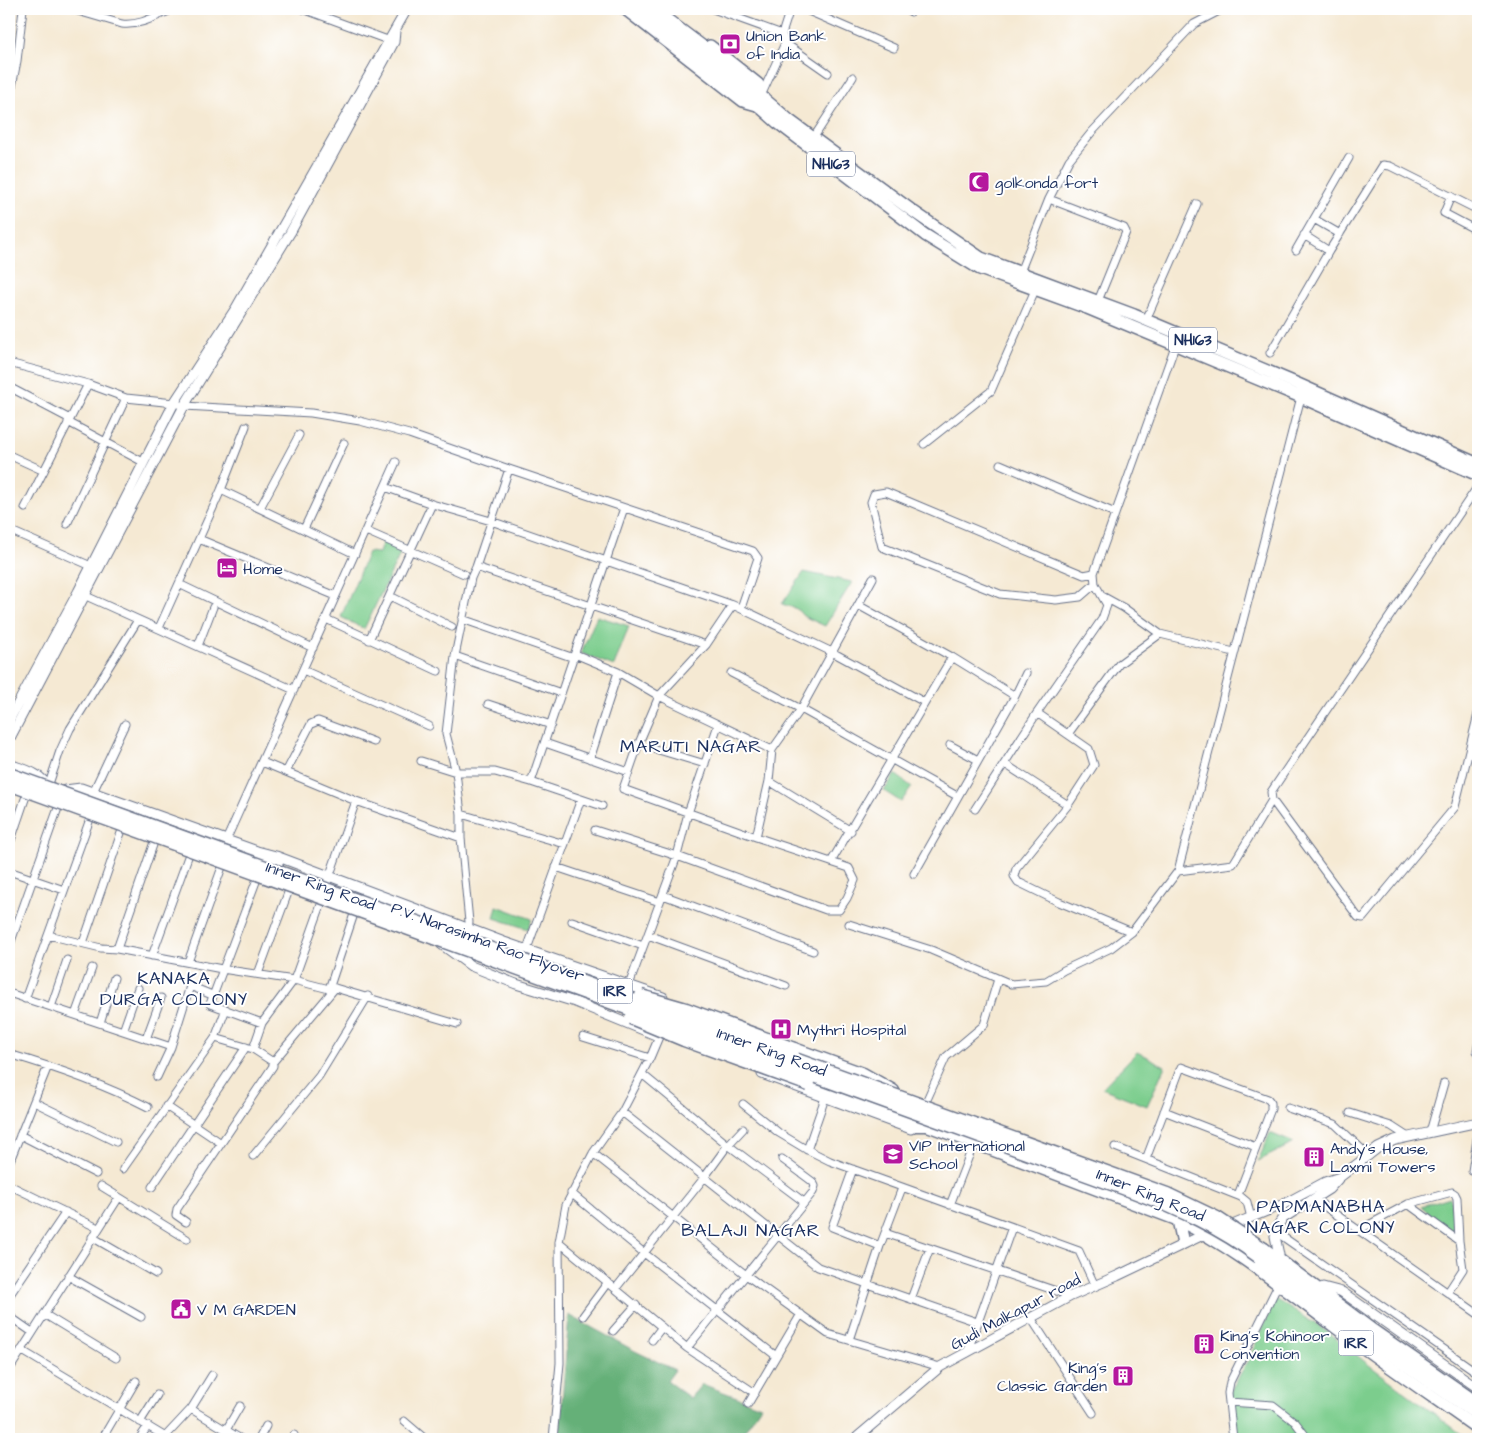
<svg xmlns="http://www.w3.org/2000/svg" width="1487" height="1448" font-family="'Architects Daughter',sans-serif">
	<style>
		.green { fill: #7ccd8d; stroke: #4c7e76 }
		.forest { fill: #65b078; stroke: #40706b }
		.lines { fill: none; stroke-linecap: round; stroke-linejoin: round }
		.minor-casing { stroke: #677087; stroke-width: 9 }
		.tertiary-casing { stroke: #677087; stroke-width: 11 }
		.primary-casing { stroke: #677087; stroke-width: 14 }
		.trunk-casing { stroke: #677087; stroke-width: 14 }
		.motorway-casing { stroke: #677087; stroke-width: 15 }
		.minor { stroke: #fff; stroke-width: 7 }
		.tertiary { stroke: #fff; stroke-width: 9 }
		.primary { stroke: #fff; stroke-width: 11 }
		.trunk { stroke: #fff; stroke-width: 11 }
		.motorway { stroke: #fff; stroke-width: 12 }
		.motorway-bridge-casing { stroke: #677087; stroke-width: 15; stroke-linecap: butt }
		.motorway-bridge { stroke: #fff; stroke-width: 12 }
		.labels { text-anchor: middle; stroke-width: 4; stroke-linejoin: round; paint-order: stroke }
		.shield { fill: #fff; stroke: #5f6d8e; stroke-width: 1 }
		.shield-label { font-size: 15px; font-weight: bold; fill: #1b2f5e }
		.poi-label { font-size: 16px; fill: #1b2f5e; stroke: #fff; text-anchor: start }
		.street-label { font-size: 16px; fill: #1b2f5e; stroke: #fff }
		.neighbourhood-label { font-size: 18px; letter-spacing: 1px; fill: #1b2f5e; stroke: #fff }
	</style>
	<rect width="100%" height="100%" fill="#fff"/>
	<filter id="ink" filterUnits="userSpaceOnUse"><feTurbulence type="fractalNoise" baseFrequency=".02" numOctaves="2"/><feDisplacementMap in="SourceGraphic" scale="10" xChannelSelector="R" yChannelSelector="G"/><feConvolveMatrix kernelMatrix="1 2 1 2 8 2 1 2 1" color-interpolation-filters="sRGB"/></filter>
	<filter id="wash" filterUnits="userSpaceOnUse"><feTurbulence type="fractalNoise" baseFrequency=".0096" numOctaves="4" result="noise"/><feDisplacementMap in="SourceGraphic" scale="20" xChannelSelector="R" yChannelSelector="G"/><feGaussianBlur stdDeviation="1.12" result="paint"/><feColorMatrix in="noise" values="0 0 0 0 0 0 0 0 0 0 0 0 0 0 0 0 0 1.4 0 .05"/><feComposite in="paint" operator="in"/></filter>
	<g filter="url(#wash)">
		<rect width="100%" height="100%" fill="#f5e9d3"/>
		<!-- green -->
		<path class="green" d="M383,540L402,550L364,629L341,617L368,552L379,553Z
			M804,572L852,582L825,626L803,616L797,609L782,604Z
			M597,616L629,626L614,666L581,653Z
			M895,774L912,787L901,802L884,791Z
			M497,906L532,919L528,929L494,918Z
			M1137,1052L1165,1066L1147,1106L1102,1088Z
			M1270,1133L1294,1143L1258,1161Z
			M1450,1197L1454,1230L1449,1231L1421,1206Z
			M1275,1299L1328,1332L1369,1365L1468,1439H1233L1231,1390L1249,1359Z"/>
		<!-- forest -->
		<path class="forest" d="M569,1315L635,1351L675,1370L667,1381L690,1398L702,1384L761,1406L739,1439H559Z"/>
	</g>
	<g filter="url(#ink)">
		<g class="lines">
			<!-- minor casing -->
			<g class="minor-casing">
				<path id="minor" d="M71,9L122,24C140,26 156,16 173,9
					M303,9L393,42
					M713,9L782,34
					M804,9L894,48
					M906,9L911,12
					M785,43L828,73
					M761,96L785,43L782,34L790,9
					M9,102L17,61L23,9
					M814,137L853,77
					M1451,196L1444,213L1478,231
					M1049,199L1124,228L1126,232L1098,301
					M1314,219L1340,234
					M1304,235L1329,251
					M1296,250L1349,158
					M1020,272L1049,199L1069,160L1091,133L1194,24L1223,9
					M1146,320L1197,204
					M1270,353L1329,251L1383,165L1390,166L1478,210
					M9,363L88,384L126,398L174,403L184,406L311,413L360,421L409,434L509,469L753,551L758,558L741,608
					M9,387L70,419
					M68,422L143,462
					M924,444L991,391L1035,290
					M9,455L44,471
					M1000,464L1115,513
					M1478,486L1271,792L1272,800L1358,917L1363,918L1455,807L1478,714
					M385,487L432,504L491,521L733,605L832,652L924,702
					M221,490L355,554
					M25,508L88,384
					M260,508L299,435
					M67,524L126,398
					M304,529L344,443
					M9,530L91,566
					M366,531L464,574
					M199,539L336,596
					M476,567L706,645
					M1094,573L1084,575L886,492L874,494L871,502L882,547L1000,594L1056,600L1080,597L1095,584
					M179,584L313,648
					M86,596L294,690
					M390,596L452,627
					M1104,597L1124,608L1160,634L1234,652
					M858,605L952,657L1015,696
					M326,619L438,671
					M462,619L574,658
					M159,628L221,490L246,426
					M369,640L432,504
					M198,646L213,607
					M575,654L618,672L659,696L772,750
					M455,656L561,693
					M303,670L429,726
					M731,673L801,709L957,796
					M488,704L551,725
					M1037,713L1089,749L1094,765L1068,805L1016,869L1014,876L1018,882L1059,902L1132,932
					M1068,734L1119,664L1160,634
					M545,743L629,772
					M950,745L978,760
					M652,748L705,764
					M590,759L618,672
					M421,761L456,772H495L531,782L602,806
					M262,762L356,801L461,838
					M1005,764L1068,805
					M286,772L311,724L318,721L374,742
					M769,781L851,831
					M531,782L624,508
					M49,784L60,751L70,729L138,620
					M93,792L125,724
					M975,809L1037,713L1102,619L1107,605L1095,584L1094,573L1175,346
					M461,814L565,844
					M595,830L677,856L826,910H839L847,898L855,880L849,868L756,837L623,789L639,743L659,696L706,645L733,605
					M756,837L769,781L772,750L801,709L873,578
					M224,845L396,462
					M9,846L26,796
					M831,862L952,657
					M556,867L660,902
					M9,871L64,890
					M1178,871L1301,397
					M914,874L1015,696L1026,673
					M257,879L210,1004L262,1023
					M327,883L356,801
					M663,895L813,951
					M572,921L643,946
					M849,924L931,950L1011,984L1046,981L1064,970L1111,948L1132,932L1178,871L1233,864L1272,800
					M48,935L101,948L117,949L222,969L294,980L329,989L335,988L457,1024
					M648,935L786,986
					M468,936L469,922L461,838V814L456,772L446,734L455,656L471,578L476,567L509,469
					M83,943L122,830
					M9,947L58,808
					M117,949L154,842
					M527,949L581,799
					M152,956L189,854
					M188,962L222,867
					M258,974L289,890
					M629,985L677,856L688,813L718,725
					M329,989L354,914
					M9,993L171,1047
					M25,999L90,819
					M51,1007L67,960
					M75,1015L92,968
					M100,1023L114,978
					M123,1031L138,988
					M583,1037L650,1058
					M215,1038L253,1049L273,1062
					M146,1039L161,998
					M1478,1045L1477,1051L1478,1052
					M253,1049L262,1023L294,980L322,902
					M9,1054C57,1068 103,1084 148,1107
					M642,1074L728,1145L804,1202
					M157,1077L171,1047L190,986L212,995
					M34,1102L116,1142
					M743,1104L779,1133L804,1148L830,1161L1079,1251L1095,1286
					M925,1104L946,1057L984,1025L998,979
					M166,1106L221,1143
					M1288,1108L1335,1124L1369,1156
					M1164,1111L1256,1147
					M622,1112L818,1267L977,1322
					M1350,1113L1391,1126L1408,1137
					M1430,1132L1444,1083
					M20,1135L96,1174
					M1115,1147L1241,1197L1247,1202L1251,1218
					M807,1150L825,1098
					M593,1153L746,1275L828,1334L940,1367
					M253,1156L319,1076L368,996
					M1146,1159L1181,1067L1268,1099L1271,1103V1109L1238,1195
					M9,1163L48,1066
					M123,1169L215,1038L226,1009
					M853,1169L832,1227L880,1246
					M1472,1171L1478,1133
					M9,1185L98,1228
					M101,1186L187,1239
					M152,1187L246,1047
					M571,1193L644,1253L776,1356
					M1314,1199L1478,1314
					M1408,1204L1459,1241L1463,1269L1448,1292
					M950,1205L974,1143
					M186,1222L176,1215L177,1209L273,1066V1062L335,988
					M1359,1230L1408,1204L1452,1192L1455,1194L1457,1198L1459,1241
					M1276,1232L1478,1373
					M885,1233L1071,1296
					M92,1237L156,1274
					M559,1242L687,1348L813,1192L815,1186L813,1182L782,1159
					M68,1276L141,1317
					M616,1288L704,1178L728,1145L743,1129
					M9,1296L66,1212
					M911,1299L930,1248
					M44,1314L116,1358
					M9,1316L32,1332
					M583,1316L608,1282
					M1031,1318L1093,1413
					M613,1331L636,1305
					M652,1340L662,1327
					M849,1340L880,1246L902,1188
					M687,1348L755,1393
					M21,1350L169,1439
					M967,1353L1012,1227
					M9,1370L119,1197
					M1229,1402L1273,1405L1295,1422L1308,1439
					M748,1404L801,1314
					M191,1409L241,1439
					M404,1421L425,1439
					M140,1422L157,1395
					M226,1430L240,1406
					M103,1437L136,1381
					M139,1439L148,1426
					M163,1439L191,1409L212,1375
					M259,1439L266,1426
					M292,1439L294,1435
					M553,1439L560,1363L559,1242L566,1205L593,1153L622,1112L650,1058L661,1032
					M1233,1439L1228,1393L1230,1382L1278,1285"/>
			</g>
			<!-- tertiary casing -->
			<g class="tertiary-casing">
				<path id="tertiary" d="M9,720L78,592L174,403L236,308L407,9
					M9,740L184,406L290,233L386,57L394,42L395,31
					M9,764C22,769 35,771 45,782
					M65,790L81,788L257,851L276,856L504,942L663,997
					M441,944L471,966L516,984L575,1002L658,1036
					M762,1074L911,1129
					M1235,1224L1284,1204L1325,1182L1340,1177L1378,1148L1395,1140L1478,1122
					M1279,1255L1275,1236L1277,1227L1282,1219L1329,1189L1338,1179
					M1323,1287L1342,1292L1478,1388
					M855,1439L940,1367L1071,1296L1117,1276L1205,1234"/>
			</g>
			<!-- primary casing -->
			<g class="primary-casing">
				<path id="primary" d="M625,9L743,101L757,105
					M710,46L758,84L761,96
					M196,836L277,865
					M365,897L449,928
					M921,1123L1178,1220C1235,1248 1284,1289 1335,1327C1382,1362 1430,1395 1478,1429
					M1178,1220L1183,1243"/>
			</g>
			<!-- trunk casing -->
			<g class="trunk-casing">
				<path id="trunk" d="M639,9L702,56L778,123L925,235L980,269L1087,308L1296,395L1478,475
					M653,9L706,49L790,121L911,210L981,258L1134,315L1298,384L1478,464"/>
			</g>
			<!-- motorway casing -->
			<g class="motorway-casing">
				<path id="motorway" d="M794,1049L863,1074L893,1091
					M809,1085L903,1119L915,1125H928
					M1264,1249L1373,1331L1478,1404
					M1259,1257L1368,1338L1478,1415"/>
			</g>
			<!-- minor -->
			<use href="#minor" class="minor"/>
			<!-- tertiary -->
			<use href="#tertiary" class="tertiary"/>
			<!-- primary -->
			<use href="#primary" class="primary"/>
			<!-- trunk -->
			<use href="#trunk" class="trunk"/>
			<!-- motorway -->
			<use href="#motorway" class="motorway"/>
			<!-- motorway-bridge casing -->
			<g class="motorway-bridge-casing">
				<path id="motorway-bridge" d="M9,774L1167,1194L1217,1218L1264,1249
					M9,784L1134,1192C1179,1209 1220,1228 1259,1257
					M641,996L686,1009L794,1049
					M631,1018L684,1040L809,1085"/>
			</g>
			<!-- motorway-bridge -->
			<use href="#motorway-bridge" class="motorway-bridge"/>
		</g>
	</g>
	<!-- icons -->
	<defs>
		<g id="bank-square" transform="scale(1.125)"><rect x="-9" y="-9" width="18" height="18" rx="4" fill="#b5179e" stroke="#fff"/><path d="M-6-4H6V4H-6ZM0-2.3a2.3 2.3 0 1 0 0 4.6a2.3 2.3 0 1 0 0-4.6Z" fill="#fff"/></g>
		<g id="mosque-square" transform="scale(1.125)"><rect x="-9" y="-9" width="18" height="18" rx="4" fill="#b5179e" stroke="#fff"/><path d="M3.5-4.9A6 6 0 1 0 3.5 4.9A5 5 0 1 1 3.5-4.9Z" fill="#fff"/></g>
		<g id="hotel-square" transform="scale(1.125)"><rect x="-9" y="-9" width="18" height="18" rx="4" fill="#b5179e" stroke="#fff"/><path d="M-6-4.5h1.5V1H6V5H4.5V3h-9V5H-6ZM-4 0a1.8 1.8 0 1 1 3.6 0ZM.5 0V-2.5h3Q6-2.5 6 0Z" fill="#fff"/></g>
		<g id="hospital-square" transform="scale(1.125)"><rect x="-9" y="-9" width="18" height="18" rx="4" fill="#b5179e" stroke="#fff"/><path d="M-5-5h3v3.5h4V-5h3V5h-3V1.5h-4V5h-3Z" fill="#fff"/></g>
		<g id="university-square" transform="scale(1.125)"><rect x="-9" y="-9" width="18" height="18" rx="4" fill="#b5179e" stroke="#fff"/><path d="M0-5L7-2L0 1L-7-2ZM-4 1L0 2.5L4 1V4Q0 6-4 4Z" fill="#fff"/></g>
		<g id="building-square" transform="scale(1.125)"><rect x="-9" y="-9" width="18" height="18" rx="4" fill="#b5179e" stroke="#fff"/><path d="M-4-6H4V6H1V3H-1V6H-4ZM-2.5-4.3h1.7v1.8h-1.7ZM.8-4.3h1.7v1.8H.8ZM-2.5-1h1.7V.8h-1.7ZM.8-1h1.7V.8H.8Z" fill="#fff"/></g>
		<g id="civic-square" transform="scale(1.125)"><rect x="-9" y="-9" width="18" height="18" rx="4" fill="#b5179e" stroke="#fff"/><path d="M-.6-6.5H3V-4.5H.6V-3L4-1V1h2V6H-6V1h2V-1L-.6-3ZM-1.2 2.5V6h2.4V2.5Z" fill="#fff"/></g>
	</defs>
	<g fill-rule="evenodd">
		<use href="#bank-square" x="730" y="44"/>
		<use href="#mosque-square" x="979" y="182"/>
		<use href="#hotel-square" x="227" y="568"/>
		<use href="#hospital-square" x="781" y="1029"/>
		<use href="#university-square" x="893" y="1154"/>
		<use href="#building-square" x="1314" y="1157"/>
		<use href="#civic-square" x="181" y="1309"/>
		<use href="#building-square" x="1204" y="1344"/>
		<use href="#building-square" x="1123" y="1376"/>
	</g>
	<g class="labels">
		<!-- shield labels -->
		<g class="shield">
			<rect x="807" y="151.5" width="48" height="25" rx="4"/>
			<rect x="1169" y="327.5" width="48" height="25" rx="4"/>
			<rect x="597.5" y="978.5" width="35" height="25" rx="4"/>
			<rect x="1338.5" y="1330.5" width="35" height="25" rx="4"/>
		</g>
		<g class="shield-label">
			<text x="831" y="169">NH163</text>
			<text x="1193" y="345">NH163</text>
			<text x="615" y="996">IRR</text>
			<text x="1356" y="1348">IRR</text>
		</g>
		<!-- poi labels -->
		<g class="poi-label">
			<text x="746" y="41">Union Bank<tspan x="746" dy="18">of India</tspan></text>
			<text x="995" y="188">golkonda fort</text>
			<text x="243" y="574">Home</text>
			<text x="797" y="1035">Mythri Hospital</text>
			<text x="909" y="1151">VIP International<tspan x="909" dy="18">School</tspan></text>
			<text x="1330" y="1154">Andy's House,<tspan x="1330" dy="18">Laxmi Towers</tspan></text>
			<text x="197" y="1315">V M GARDEN</text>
			<text x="1220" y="1341">King's Kohinoor<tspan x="1220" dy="18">Convention</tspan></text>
			<text x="1107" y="1373" text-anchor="end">King's<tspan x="1107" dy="18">Classic Garden</tspan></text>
		</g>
		<!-- street labels -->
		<g class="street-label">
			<text transform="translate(321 885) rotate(20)" y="6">Inner Ring Road</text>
			<text transform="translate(488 941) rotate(20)" y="6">P.V. Narasimha Rao Flyover</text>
			<text transform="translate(772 1051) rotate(20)" y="6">Inner Ring Road</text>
			<text transform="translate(1151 1194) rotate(22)" y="6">Inner Ring Road</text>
			<text transform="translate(1015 1311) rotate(-28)" y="6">Gudi Malkapur road</text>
		</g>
		<!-- neighbourhood labels -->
		<g class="neighbourhood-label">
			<text x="691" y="752">MARUTI NAGAR</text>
			<text x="174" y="984">KANAKA<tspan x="174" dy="21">DURGA COLONY</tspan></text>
			<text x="1321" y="1212">PADMANABHA<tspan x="1321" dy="21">NAGAR COLONY</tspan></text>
			<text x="751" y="1236">BALAJI NAGAR</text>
		</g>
	</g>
	<!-- margin -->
	<rect width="1487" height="1448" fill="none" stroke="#fff" stroke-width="30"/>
</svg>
